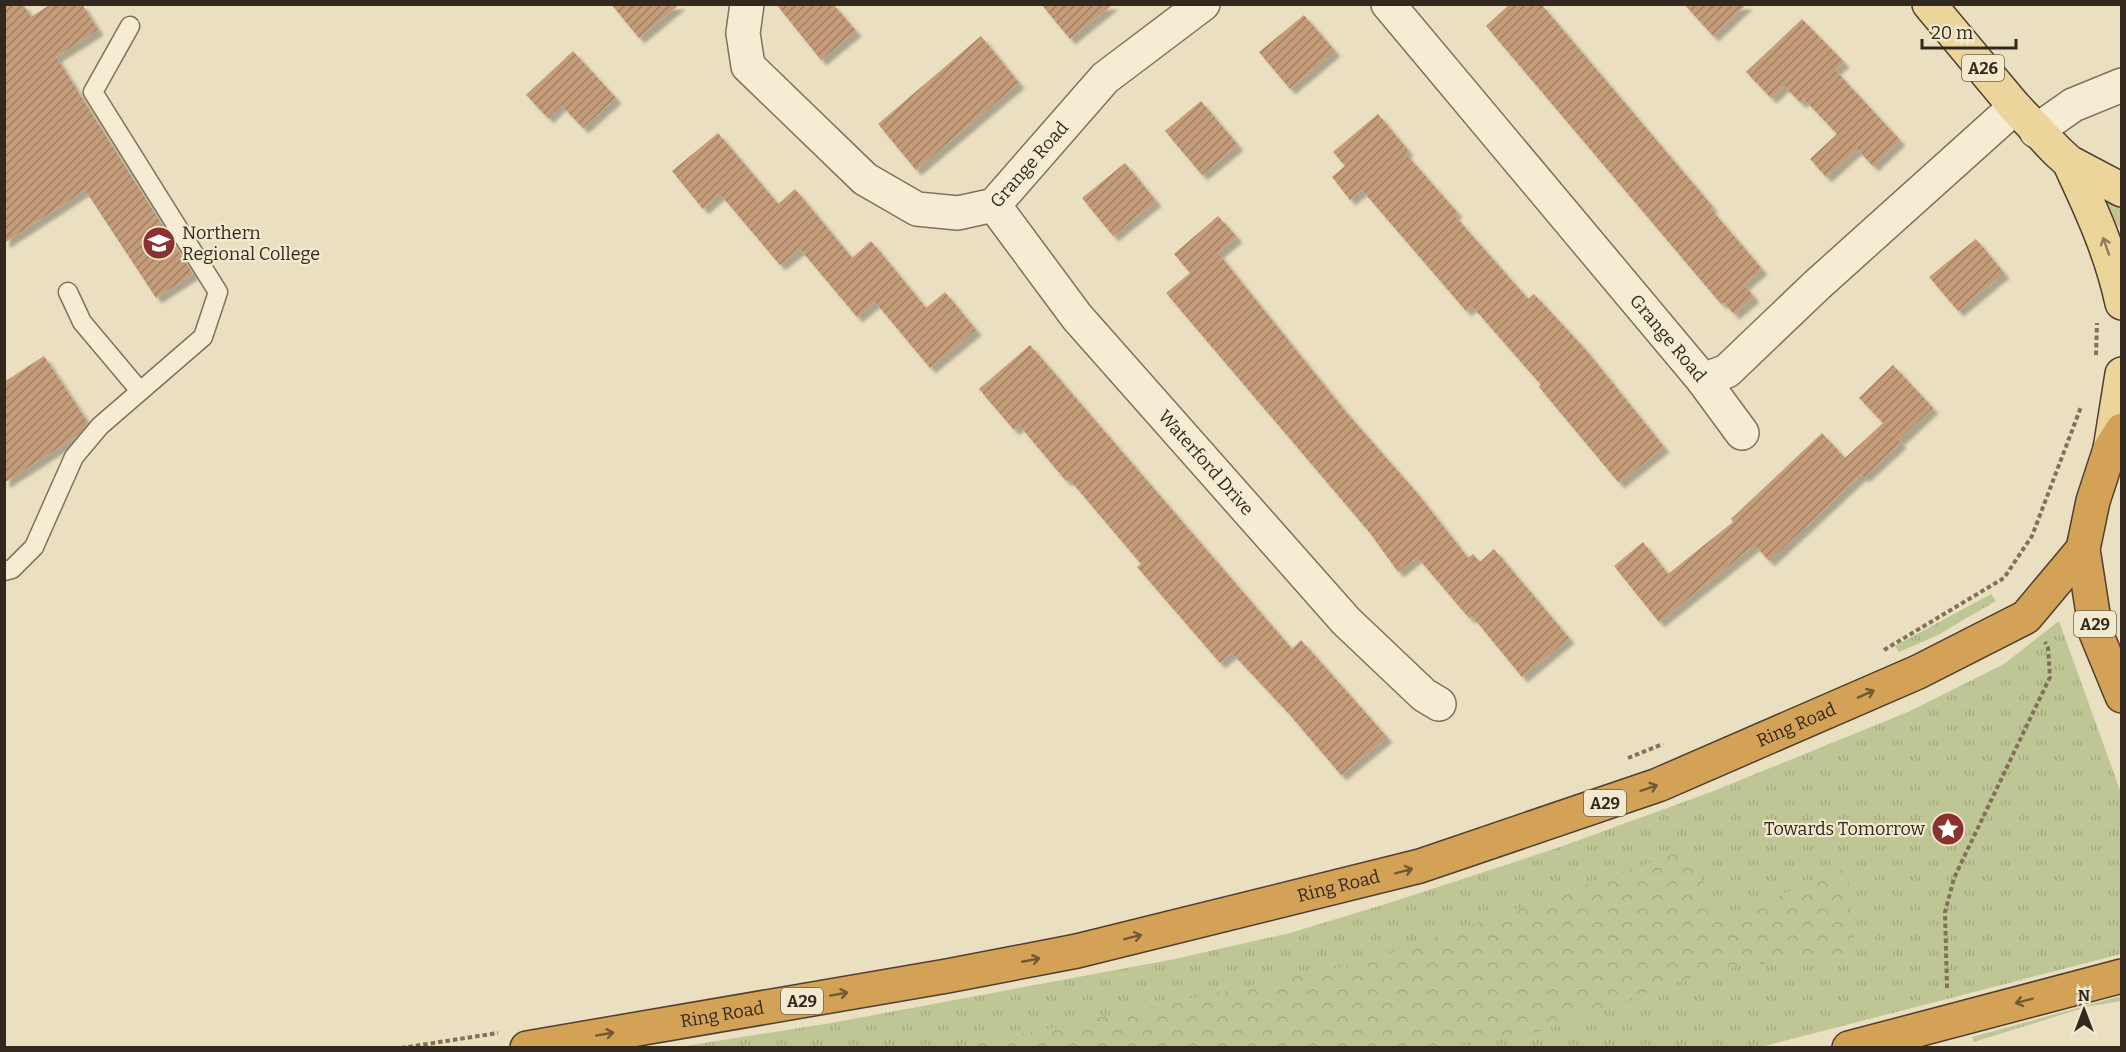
<svg xmlns="http://www.w3.org/2000/svg" width="2126" height="1052" font-family="Bitter,serif">
	<style>
		.grass { fill: url(#grass-tufts) }
		.forest { fill: url(#forest-crowns) }
		.building { fill: url(#building-hatch); filter: url(#shadow) }
		.lines { fill: none; stroke-linecap: round; stroke-linejoin: round }
		.lane-casing { stroke: #81705a; stroke-width: 21 }
		.street-casing { stroke: #81705a; stroke-width: 36 }
		.primary-casing { stroke: #4f3f2e; stroke-width: 36 }
		.highway-casing { stroke: #4f3f2e; stroke-width: 36 }
		.path { stroke: #81705a; stroke-width: 4; stroke-dasharray: 4.5 3; stroke-linecap: butt }
		.lane { stroke: #f5ecd3; stroke-width: 18 }
		.street { stroke: #f5ecd3; stroke-width: 33 }
		.primary { stroke: #ebd59b; stroke-width: 33 }
		.highway { stroke: #d3a257; stroke-width: 33 }
		.oneway { stroke: #8e7e5c }
		.oneway2 { stroke: #725934 }
		.labels { text-anchor: middle; stroke-width: 4.5; stroke-linejoin: round; paint-order: stroke }
		.shield { fill: #f2e9cf; stroke: #6c6252; stroke-width: 1.5 }
		.shield-label { font-size: 16px; font-weight: bold; fill: #32281d }
		.street-label { font-size: 18px; fill: #32281d; stroke: #f2e9cf }
		.poi-label { font-size: 18px; fill: #32281d; stroke: #f2e9cf; text-anchor: start }
	</style>
	<defs>
		<pattern id="grass-tufts" width="24" height="20" patternUnits="userSpaceOnUse" patternTransform="scale(1.5)"><rect width="24" height="20" fill="#bfc696"/><path d="M3 7l-1-3M5 7V3M7 7l1-3M15 17l-1-3M17 17v-4M19 17l1-3" fill="none" stroke="#a5aa81"/></pattern>
		<pattern id="forest-crowns" width="20" height="18" patternUnits="userSpaceOnUse" patternTransform="scale(1.5)"><rect width="20" height="18" fill="#bfc696"/><path d="M2 6a3 3 0 1 1 6 0M12 15a3 3 0 1 1 6 0" fill="none" stroke="#a5aa81"/></pattern>
		<pattern id="building-hatch" width="6" height="6" patternUnits="userSpaceOnUse" patternTransform="scale(1.5)"><rect width="6" height="6" fill="#c59c79"/><path d="M-1 1l2-2M0 6l6-6M5 7l2-2" fill="none" stroke="#a17f63"/></pattern>
		<filter id="shadow"><feDropShadow dx="5.5" dy="5.5" stdDeviation="1.5" flood-color="#0004"/></filter>
	</defs>
	<rect width="100%" height="100%" fill="#eadfc1"/>
	<!-- grass -->
	<path class="grass" d="M2092,187L2121,202V230Z
		M1991,594L1996,601L1936,636L1899,652L1895,646Z
		M2059,621L2121,793V954L1761,1047L673,1048L831,1023L1175,959L1290,933L1389,903L1557,848L1711,792L1908,712L2004,664Z
		M2121,996V1001L2086,1007L1974,1042L1972,1037Z"/>
	<!-- forest -->
	<path class="forest" d="M1686,850L1723,920L1847,867L1856,955L1718,968L1525,1036L1434,1047H960L1368,961Z"/>
	<!-- building -->
	<path class="building" d="M4,4H23L31,17L51,4H82L98,30L56,57L193,274L156,298L85,190L4,243Z
		M611,4H680L639,38Z
		M776,4H833L856,31L821,60Z
		M1041,4H1113L1070,39Z
		M1510,4H1541L1712,206L1710,208L1762,269L1744,285L1754,297L1734,314L1723,302L1721,304L1486,26Z
		M1684,4H1747L1713,36Z
		M1304,15L1335,51L1290,89L1259,52Z
		M1802,19L1844,62L1835,70L1900,140L1873,166L1857,149L1826,177L1810,159L1837,134L1804,99L1801,103L1784,86L1771,98L1746,72Z
		M981,36L1019,83L916,170L878,124Z
		M573,51L616,98L583,128L561,105L548,118L526,95Z
		M1201,101L1238,145L1202,175L1165,131Z
		M1378,114L1408,150L1405,153L1457,212L1454,215L1528,299L1534,294L1585,349L1664,447L1619,483L1539,387L1541,385L1472,306L1466,311L1362,190L1350,200L1332,177L1345,166L1333,152Z
		M718,133L778,204L795,189L852,258L871,241L926,308L945,292L976,330L930,368L875,302L857,317L800,249L780,265L720,194L703,209L672,171Z
		M1125,163L1156,201L1113,236L1082,198Z
		M1218,216L1237,237L1218,253L1345,411L1417,493L1468,558L1473,554L1480,562L1494,549L1569,638L1522,677L1472,616L1469,618L1417,557L1398,572L1370,533L1166,293L1190,273L1174,254Z
		M1976,239L2004,273L1958,311L1929,277Z
		M1030,345L1292,649L1301,640L1387,737L1341,775L1290,715L1232,653L1220,663L1137,567L1141,564L1069,479L1066,481L1019,425L1014,430L979,389Z
		M44,356L88,423L78,435L4,483V382Z
		M1893,365L1933,408L1899,440L1891,432L1901,443L1864,477L1861,475L1769,561L1755,545L1659,622L1614,566L1643,542L1668,574L1733,522L1731,519L1822,433L1845,458L1883,423L1859,398Z"/>
	<g class="lines">
		<!-- lane casing -->
		<g class="lane-casing">
			<path id="lane" d="M68,292L82,322L140,391
				M4,571L12,569L34,547L74,457L100,426L203,337L218,292L93,92L130,26"/>
		</g>
		<!-- street casing -->
		<g class="street-casing">
			<g id="street">
				<path id="s1" d="M747,4L743,33L748,66L865,179L917,209L958,213L994,205L1105,78L1203,4"/>
				<path id="s2" d="M1388,4L1703,380L1727,371L1817,285L2015,107"/>
				<path d="M2036,131L2073,105L2122,85"/>
				<path id="s3" d="M994,205L1077,317L1346,621L1424,695L1439,704"/>
				<path d="M1703,380L1742,433"/>
			</g>
		</g>
		<!-- primary casing -->
		<g class="primary-casing">
			<path id="primary" d="M1929,4L2015,107L2057,151L2069,162L2122,190
				M2069,162C2091,209 2111,252 2122,303
				M2110,449L2122,374"/>
		</g>
		<!-- highway casing -->
		<g class="highway-casing">
			<g id="highway">
				<path d="M2122,430L2110,449L2093,501L2083,549L2096,633L2122,696"/>
				<path id="s4" d="M527,1048L947,976L1077,951L1420,866L1658,785L1918,672L2026,617L2083,549"/>
				<path d="M1849,1048L2122,976"/>
			</g>
		</g>
		<!-- path -->
		<path class="path" d="M2096,355L2097,323
			M1884,650L2004,578L2032,536L2081,407
			M1628,758L1663,744
			M1947,988L1945,912L1954,878L2050,677L2048,648L2045,642
			M401,1048L498,1033"/>
		<!-- lane -->
		<use href="#lane" class="lane"/>
		<!-- street -->
		<use href="#street" class="street"/>
		<!-- primary -->
		<use href="#primary" class="primary"/>
		<!-- highway -->
		<use href="#highway" class="highway"/>
	</g>
	<!-- one-way arrows -->
	<defs><path id="oneway-shaft" d="M-6 0H5M1.5-3L5.5 0L1.5 3" fill="none" stroke-width="1.6" stroke-linecap="round" stroke-linejoin="round" transform="scale(1.5)"/></defs>
	<use class="oneway" href="#oneway-shaft" transform="translate(2106 246) rotate(-109)"/>
	<g class="oneway2">
		<use href="#oneway-shaft" transform="translate(1866 694) rotate(-24)"/>
		<use href="#oneway-shaft" transform="translate(1649 788) rotate(-19)"/>
		<use href="#oneway-shaft" transform="translate(1404 871) rotate(-15)"/>
		<use href="#oneway-shaft" transform="translate(1133 937) rotate(-14)"/>
		<use href="#oneway-shaft" transform="translate(1031 960) rotate(-11)"/>
		<use href="#oneway-shaft" transform="translate(839 994) rotate(-10)"/>
		<use href="#oneway-shaft" transform="translate(2024 1001) rotate(165)"/>
		<use href="#oneway-shaft" transform="translate(605 1034) rotate(-10)"/>
	</g>
	<!-- icons -->
	<defs>
		<g id="university-disc" transform="scale(1.725)"><circle r="9.5" fill="#8b322f" stroke="#f2e9cf"/><path d="M0-5L7-2L0 1L-7-2ZM-4 1L0 2.5L4 1V4Q0 6-4 4Z" fill="#fff"/></g>
		<g id="sight-disc" transform="scale(1.725)"><circle r="9.5" fill="#8b322f" stroke="#f2e9cf"/><path d="M0-6L1.8-2.2L6-1.7L2.9 1.2L3.7 5.4L0 3.3L-3.7 5.4L-2.9 1.2L-6-1.7L-1.8-2.2Z" fill="#fff"/></g>
	</defs>
	<g fill-rule="evenodd">
		<use href="#university-disc" x="159" y="243"/>
		<use href="#sight-disc" x="1948" y="829"/>
	</g>
	<g class="labels">
		<!-- shield labels -->
		<g class="shield">
			<rect x="1962" y="55" width="42" height="26" rx="4.5"/>
			<rect x="2074" y="611" width="42" height="26" rx="4.5"/>
			<rect x="1584" y="790" width="42" height="26" rx="4.5"/>
			<rect x="781" y="988" width="42" height="26" rx="4.5"/>
		</g>
		<g class="shield-label">
			<text x="1983" y="74">A26</text>
			<text x="2095" y="630">A29</text>
			<text x="1605" y="809">A29</text>
			<text x="802" y="1007">A29</text>
		</g>
		<!-- street labels -->
		<g class="street-label">
			<text dy="6" stroke="none"><textPath href="#s1" startOffset="417">Grange Road</textPath></text>
			<text dy="6" stroke="none"><textPath href="#s2" startOffset="436">Grange Road</textPath></text>
			<text dy="6" stroke="none"><textPath href="#s3" startOffset="334">Waterford Drive</textPath></text>
			<text dy="6" stroke="none"><textPath href="#s4" startOffset="1314">Ring Road</textPath></text>
			<text dy="6" stroke="none"><textPath href="#s4" startOffset="828">Ring Road</textPath></text>
			<text dy="6" stroke="none"><textPath href="#s4" startOffset="198">Ring Road</textPath></text>
		</g>
		<!-- poi labels -->
		<g class="poi-label">
			<text x="182" y="239">Northern<tspan x="182" dy="21">Regional College</tspan></text>
			<text x="1925" y="835" text-anchor="end">Towards Tomorrow</text>
		</g>
	</g>
	<!-- border -->
	<rect width="2126" height="1052" fill="none" stroke="#32281d" stroke-width="12"/>
	<!-- north arrow -->
	<g transform="translate(2084 1010)" stroke="#f2e9cf" stroke-width="4.5" paint-order="stroke">
	<path d="M0-4.5L10 22L0 15L-10 22Z" fill="#32281d"/>
	<text y="-9" font-size="16" font-weight="bold" text-anchor="middle" fill="#32281d">N</text>
	</g>
	<!-- scale -->
	<path d="M1922 39v9h94v-9" fill="none" stroke="#32281d" stroke-width="3"/>
	<text x="1931" y="39" font-size="18" fill="#32281d" stroke="#f2e9cf" stroke-width="4.5" paint-order="stroke">20 m</text>
</svg>
